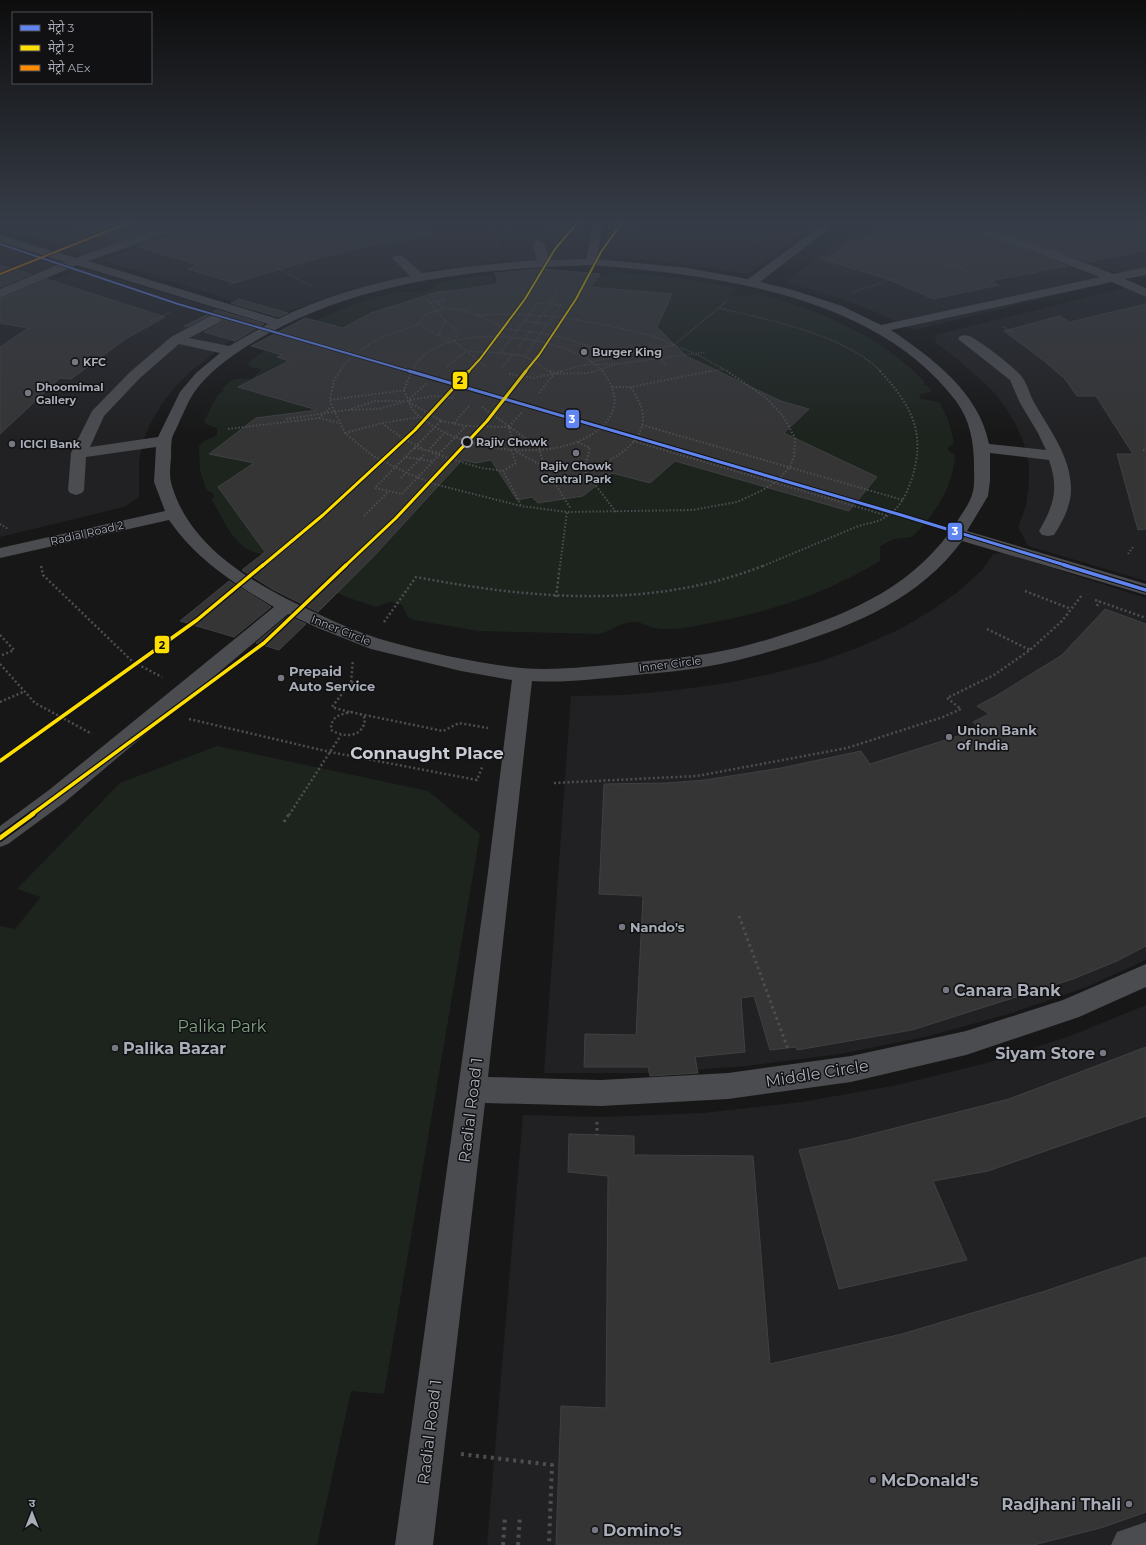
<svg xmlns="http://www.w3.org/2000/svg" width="1146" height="1545" font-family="Montserrat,'Noto Sans Devanagari',sans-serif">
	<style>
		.built { fill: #212123 }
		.green { fill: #1d241e }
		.building { fill: #353536; stroke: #3f4043 }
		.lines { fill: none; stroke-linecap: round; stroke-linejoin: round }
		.path-far4 { stroke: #4d4e52; stroke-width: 1.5; stroke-dasharray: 1 1.5; stroke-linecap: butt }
		.path-far3 { stroke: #4d4e52; stroke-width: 2; stroke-dasharray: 1.5 2; stroke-linecap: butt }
		.path-far2 { stroke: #4d4e52; stroke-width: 2.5; stroke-dasharray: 2 2.5; stroke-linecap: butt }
		.path-far1 { stroke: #4d4e52; stroke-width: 3; stroke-dasharray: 2.5 3.5; stroke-linecap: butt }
		.path { stroke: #4d4e52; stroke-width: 4; stroke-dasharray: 3 4.5; stroke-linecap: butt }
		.minor { fill: #4b4c50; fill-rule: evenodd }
		.metro-1-far2-casing { stroke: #111113; stroke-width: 3.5 }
		.metro-1-far1-casing { stroke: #111113; stroke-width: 5 }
		.metro-1-casing { stroke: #111113; stroke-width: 6 }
		.metro-2-far3-casing { stroke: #111113; stroke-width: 3.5 }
		.metro-2-far2-casing { stroke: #111113; stroke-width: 5 }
		.metro-2-far1-casing { stroke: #111113; stroke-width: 6 }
		.metro-2-casing { stroke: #111113; stroke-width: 8 }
		.metro-3-casing { stroke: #111113; stroke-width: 3.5 }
		.metro-1-far2 { stroke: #6084f0; stroke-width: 2 }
		.metro-1-far1 { stroke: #6084f0; stroke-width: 3 }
		.metro-1 { stroke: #6084f0; stroke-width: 3.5 }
		.metro-2-far3 { stroke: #ffdf00; stroke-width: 2 }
		.metro-2-far2 { stroke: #ffdf00; stroke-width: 3 }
		.metro-2-far1 { stroke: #ffdf00; stroke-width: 3.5 }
		.metro-2 { stroke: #ffdf00; stroke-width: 4.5 }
		.metro-3 { stroke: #ff8c00; stroke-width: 2 }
		.poi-dot { fill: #757880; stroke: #111113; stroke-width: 1.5 }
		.stop-dot { fill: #111113; stroke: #a8adb8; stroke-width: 2 }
		.labels { text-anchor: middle; stroke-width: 3; stroke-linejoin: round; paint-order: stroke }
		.far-poi-label { font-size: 11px; font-weight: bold; fill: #a8adb8; stroke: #111113; text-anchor: start }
		.far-stop-label { font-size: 11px; font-weight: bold; fill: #a8adb8; stroke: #111113; text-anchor: start }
		.far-street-label { font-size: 11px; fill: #a8adb8; stroke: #111113 }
		.poi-label { font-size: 13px; font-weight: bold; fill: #a8adb8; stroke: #111113; text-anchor: start }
		.near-poi-label { font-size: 16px; font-weight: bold; fill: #a8adb8; stroke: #111113; text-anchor: start }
		.near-park-label { font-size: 16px; fill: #7fa381; stroke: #111113 }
		.near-street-label { font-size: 16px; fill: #a8adb8; stroke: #111113 }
		.district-label { font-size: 17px; font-weight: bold; fill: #c9ccd4; stroke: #111113 }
		.line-badge { stroke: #111113; stroke-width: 1.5 }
		.badge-label { font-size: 11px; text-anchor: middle; font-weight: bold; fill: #fff }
		.pale-badge-label { font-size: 11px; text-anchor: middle; font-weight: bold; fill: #111 }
	</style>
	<rect width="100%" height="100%" fill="#171717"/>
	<!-- built -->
	<path class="built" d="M18,221H195L88,255L10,230L16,222Z
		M228,221H589L585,258L493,262L435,270L351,289L278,315L103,260L157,241Z
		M609,221H822L748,274L671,262L611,258L604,253Z
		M864,221H931L1026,249L1112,282L914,330L890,318L840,298L786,282Z
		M966,221H1146V270L1125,275L1101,268L1065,253L1002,231Z
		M0,243L65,263L0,290Z
		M81,268L253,320L251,329L229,342L191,371L175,387L162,404L151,422L143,441L139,461V497L124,507L0,537V305Z
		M1126,288L1146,297V581L1028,546L1018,527L1026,506L1029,485V464L1024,444L1016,425L1005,407L991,389L956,358L936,343L935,335Z
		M1005,553L1146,598V960L1089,986L1012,1013L929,1036L840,1054L747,1066L651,1073H544L571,696L624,695L677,690L727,683L775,673L821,661L862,646L900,629L932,610L959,591L982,570L993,554Z
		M1146,1005V1545H487L523,1115L602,1117L703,1113L802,1102L897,1085L987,1063L1070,1036Z"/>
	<!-- green -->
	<path class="green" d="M550,271H573L580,275L596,277L608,272L662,276L667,278L673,277L738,288L732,294C741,298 747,294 756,294C761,293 766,296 771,297C827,314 884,339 925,382L923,385L927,386L932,391L919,395L921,399L939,402C947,415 952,429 954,444L948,447V450L955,455C953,488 935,514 912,537L895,539L880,546V561C829,592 773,611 715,622C700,625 684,629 669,629C664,629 656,629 651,627C647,626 641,623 637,622C623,621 612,630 600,634L479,631L414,620L408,617L402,605L390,602L376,607L352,599L325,588L263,554C236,553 224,520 212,500L214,496L212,492L207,491L200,471L199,446L204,441L217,435V428L208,425L204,422L213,403L219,394L224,391L222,389C233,377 236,378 252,379L262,369L250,367L248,363C290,329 343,305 395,293C407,290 418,294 429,291C433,290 435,286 438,284C452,278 477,277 492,275L494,282L521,280Z
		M217,746L428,791L480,834L384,1394L351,1391L317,1545H0V926L15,929L41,897L17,889L120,783Z"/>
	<!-- building -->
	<path class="building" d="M76,221H185L120,241L75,227Z
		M208,221H431L432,236L371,245L315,259L234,283L188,269L197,265L136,246L206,224Z
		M888,221H940L942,224L1018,247L1067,266L991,281L999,285L933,299L890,280L825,260L853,240L861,241Z
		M963,221H1146V250L1088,262L1001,232Z
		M0,265L31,274L0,287Z
		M541,269L600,274L591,287L672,294L657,327L686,356L781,401L809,409L784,433L877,477L849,511L675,461L650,483L612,473L583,496L538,503L532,497L517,500L491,460L476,463L462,460L375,555L318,612L272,589L242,570L265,552L218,487L254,463L209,454L256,418L317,410L238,387L289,361L277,357L282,355L251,346L305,318L343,328L371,313L440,291L441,292L498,284L495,273Z
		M47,279L165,317L127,338L71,379L60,378L0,434V347L28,328L0,323V299Z
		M239,299L288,313L278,317L231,303Z
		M1146,304V529L1138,530L1117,454H1133L1096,396H1077L1065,379L1043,360L1004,331L1059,316L1070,322Z
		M217,310L264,324L235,341L204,332L221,323L222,319L220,314L209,315L187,327L184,326Z
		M229,581L271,607L234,637L180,621Z
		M1105,609L1146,624V946L1117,961L1073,979L912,1030L797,1050L796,1047L770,1050L754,996L741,998L745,1052L695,1057L698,1073L650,1076L648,1067H584L585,1034L636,1035L643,896L599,894L604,784L667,783L705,780L781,768L861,751L870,764L980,729L973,722L989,714L977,706L996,696L1062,655Z
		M288,616L306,624L279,650L256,643Z
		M1146,1047V1116L988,1171L933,1181L967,1260L839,1289L799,1150L848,1140L1009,1099Z
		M569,1134L634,1136V1155L753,1156L770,1364L902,1334L1042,1292L1146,1257V1512L1104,1527L1034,1545H556L561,1406L606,1408L608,1176L568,1172Z"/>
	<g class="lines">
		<!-- path-far4 -->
		<path class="path-far4" d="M29,226L41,221
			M549,226H567
			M620,226H636
			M491,228L499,248
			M848,234L927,255L972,273
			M751,240L763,243
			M820,257L834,260
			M275,262L282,266
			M277,268L311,286
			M229,285L238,281
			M853,292L896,278
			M432,297L443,308
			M426,298L445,320L459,332L454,341
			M430,303L445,300L442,296
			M538,303L561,305L525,356L500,353Z
			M550,303L558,289
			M718,308C766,319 847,335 881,372
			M478,315L500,326L503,336
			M445,320L439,334L454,341L486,367
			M151,321L171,312
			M524,321L547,324
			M419,324L450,343
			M534,325L545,310
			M1003,327L1014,333
			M501,329C542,330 578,341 616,356
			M518,348L531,331
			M525,356L551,372
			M661,359L666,365
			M591,362L674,345L728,300
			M447,367L466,351L500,353
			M502,368L512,355
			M339,372L346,362L362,349L380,338L419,324L425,315L443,308L462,310L476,315L513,314L562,317L611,326L653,336L700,356L729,372
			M412,372C433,317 570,333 603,372
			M560,372L583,365L617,364L706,352
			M592,372L615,365
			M706,372L723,369"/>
		<!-- path-far3 -->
		<path class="path-far3" d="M340,371L334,380L330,400L332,406L345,433L373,456L407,473L434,484L521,506L567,512L692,510L737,502L761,491L777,481L790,467L794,456L795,438L783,416L765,397L727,371
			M412,371L404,390C407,397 410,407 415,412C417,415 421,417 424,420C458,445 507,454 549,449C589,444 638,415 602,371
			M550,371L554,374L590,373L595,371
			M509,374L534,378L563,371
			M612,387H631L711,371
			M539,393L554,374
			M330,400L406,390
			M407,401L427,383
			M409,402L441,421
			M482,407L539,448L544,466L571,509
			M351,409L375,401H403
			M319,418L339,423
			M286,419L346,410L379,409L406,401L433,396L453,398
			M441,421L466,426L440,453L414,448Z
			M382,423L402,438L424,449
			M454,423L469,406
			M642,425L903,500
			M466,426L509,427
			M509,427L523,411
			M509,428L517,452L543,466
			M228,429L319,418L331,407
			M345,433L382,423L420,417
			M633,441L888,516
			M578,442L590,448L584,470L616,512
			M414,448L375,488L402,494L440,454
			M511,450L516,463L503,471L521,505
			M1143,450H1146
			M428,451L447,430
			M432,453L481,468L503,471
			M406,457L432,461
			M584,470C608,464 645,445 643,415C642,405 636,396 631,387
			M401,478L424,455
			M364,516L388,492
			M0,524L8,529
			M1128,554L1133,547
			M560,566L567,512
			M763,566C794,553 825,540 856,527C866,523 878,523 887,516C900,508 906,495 911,481C927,434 912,406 880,371"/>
		<!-- path-far2 -->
		<path class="path-far2" d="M41,566L43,575L133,662L162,677
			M1025,591L1071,609
			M556,597L560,565
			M1095,600L1146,618
			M1097,606L1099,601
			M384,622L416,577C532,599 653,610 765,565
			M987,629L1030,650
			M0,635L14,650L0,656
			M0,664L35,703L92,734
			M351,682L353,660
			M0,702L23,692
			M349,712L332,707L351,682L374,689
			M351,712L360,714L365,718C364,738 345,738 331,730C331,716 339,715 351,712Z
			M360,714L443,731L459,723L488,728
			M189,719L330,752L477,780L483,765
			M554,783L697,776L847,748L943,717L961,709L947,698L994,675L1030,650L1062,621L1082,595
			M289,815L341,735"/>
		<!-- path-far1 -->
		<path class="path-far1" d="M284,822L289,814
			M739,916L788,1049
			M597,1122V1135"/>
		<!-- path -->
		<path class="path" d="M461,1454L552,1465L549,1545
			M503,1545L505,1516
			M518,1545L520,1515"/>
		<!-- minor -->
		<path class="minor" d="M190,221H207L206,223L154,238L88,261L278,319C320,298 365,285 410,276L392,258L394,256H402L422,273L464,267L537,260L532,243L538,240L544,243L549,260L586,259L593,221H603L597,259L688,268L748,279L827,221H839L760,282L793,290L842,306L881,325L1100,277L1018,246L942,223L941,221H958L1001,233L1052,250L1114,274L1146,267V275L1125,279L1146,288V297L1112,282L891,330C932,358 979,392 989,444L1046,450L1038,433L1020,403L1010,380L958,339L960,336C964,335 966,335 969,336C978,339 1017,369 1022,377C1028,385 1030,396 1035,404C1050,430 1070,456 1071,487C1072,504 1063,521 1054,535L1048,536L1042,535L1039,531C1054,505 1059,489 1049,460L990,453V481L988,496L967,531L1146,584V595L962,541C920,598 857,624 792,645C763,654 734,662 704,667C678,672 652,673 626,676C595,679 564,683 532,681L488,1077L601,1080L728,1073L851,1056L966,1031L1063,1000L1146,964V987L1079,1017L966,1055L851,1082L728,1099L601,1106L485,1103L433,1545H395L488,872L512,680L461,671L371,649L318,628L288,614L65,802L8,844L0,847V826L49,790L274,607C233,583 197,560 169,520L0,558V548L165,511L154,482L156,447L86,457L84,490L82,493L76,495L70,493L68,490L71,453L92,411L130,372L171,337L210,316H220L221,319L220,322L189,338L229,346L268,324L77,265L0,298V289L65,262L0,242V235L76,258L120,242ZM591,265C715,275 875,294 956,401C970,420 974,442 974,466C974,475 975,486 972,495C969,504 963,512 958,520C917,585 852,613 782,635C757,643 732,650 706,654C680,658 654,660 628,663C593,666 557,671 521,668C476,663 430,653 387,641C362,634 337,623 314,612C258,586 191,550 172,486C169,477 170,467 171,458C171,452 171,444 172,438C174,432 178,426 180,420C184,412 188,402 193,394C207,373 231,356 252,343C354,281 474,269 591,265ZM179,344L220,353L196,373L180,392L158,437L90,447L104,416L140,378Z
			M1146,1522V1545H1111L1117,1532Z"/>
		<!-- metro-1-far2 casing -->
		<g class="metro-1-far2-casing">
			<path id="metro-1-far2" d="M0,244L178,304L412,372"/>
		</g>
		<!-- metro-1-far1 casing -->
		<g class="metro-1-far1-casing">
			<path id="metro-1-far1" d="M409,371L901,515L1068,566"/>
		</g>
		<!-- metro-1 casing -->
		<g class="metro-1-casing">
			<path id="metro-1" d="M1064,565L1146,590"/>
		</g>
		<!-- metro-2-far3 casing -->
		<g class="metro-2-far3-casing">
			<path id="metro-2-far3" d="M468,372L480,359L525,299L555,249L579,221
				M525,372L539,355L576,299L601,252L623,221"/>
		</g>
		<!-- metro-2-far2 casing -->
		<g class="metro-2-far2-casing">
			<path id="metro-2-far2" d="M262,566L323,515L415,430L469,371
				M345,566L396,518L487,421L526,371"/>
		</g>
		<!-- metro-2-far1 casing -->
		<g class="metro-2-far1-casing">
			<path id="metro-2-far1" d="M0,761L197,620L263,565
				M31,815L264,643L346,565"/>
		</g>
		<!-- metro-2 casing -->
		<g class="metro-2-casing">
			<path id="metro-2" d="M0,838L33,814"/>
		</g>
		<!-- metro-3 casing -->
		<g class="metro-3-casing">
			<path id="metro-3" d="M0,274L133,221"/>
		</g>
		<!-- metro-1-far2 -->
		<use href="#metro-1-far2" class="metro-1-far2"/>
		<!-- metro-1-far1 -->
		<use href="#metro-1-far1" class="metro-1-far1"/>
		<!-- metro-1 -->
		<use href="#metro-1" class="metro-1"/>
		<!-- metro-2-far3 -->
		<use href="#metro-2-far3" class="metro-2-far3"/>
		<!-- metro-2-far2 -->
		<use href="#metro-2-far2" class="metro-2-far2"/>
		<!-- metro-2-far1 -->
		<use href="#metro-2-far1" class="metro-2-far1"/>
		<!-- metro-2 -->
		<use href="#metro-2" class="metro-2"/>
		<!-- metro-3 -->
		<use href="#metro-3" class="metro-3"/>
	</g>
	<!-- sky -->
	<linearGradient id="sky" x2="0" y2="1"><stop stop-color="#0d0d0d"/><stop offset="0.51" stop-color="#363c47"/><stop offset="1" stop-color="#363c47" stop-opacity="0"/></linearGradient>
	<rect width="1146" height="437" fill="url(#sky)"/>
	<!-- markers -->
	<g class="poi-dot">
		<circle cx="584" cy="352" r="4"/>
		<circle cx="75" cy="362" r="4"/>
		<circle cx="28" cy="393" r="4"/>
		<circle cx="12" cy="444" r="4"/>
		<circle cx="576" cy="453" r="4"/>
		<circle cx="281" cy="678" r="4"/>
		<circle cx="949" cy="737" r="4"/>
		<circle cx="622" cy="927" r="4"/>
		<circle cx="946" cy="990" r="4"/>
		<circle cx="115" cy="1048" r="4"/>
		<circle cx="1103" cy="1053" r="4"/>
		<circle cx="873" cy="1480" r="4"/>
		<circle cx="1129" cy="1504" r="4"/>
		<circle cx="595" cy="1530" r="4"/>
	</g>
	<circle class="stop-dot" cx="467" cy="442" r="5"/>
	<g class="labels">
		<!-- far-poi labels -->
		<g class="far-poi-label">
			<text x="592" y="356">Burger King</text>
			<text x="83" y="366">KFC</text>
			<text x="36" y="391">Dhoomimal<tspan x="36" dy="13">Gallery</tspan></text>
			<text x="20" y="448">ICICI Bank</text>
			<text x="576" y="470" text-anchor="middle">Rajiv Chowk<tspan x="576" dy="13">Central Park</tspan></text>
		</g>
		<!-- far-stop labels -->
		<g class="far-stop-label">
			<text x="476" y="446">Rajiv Chowk</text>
		</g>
		<!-- far-street labels -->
		<g class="far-street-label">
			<text transform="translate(87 533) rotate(-13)" y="4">Radial Road 2</text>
			<text transform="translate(341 630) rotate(22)" y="4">Inner Circle</text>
			<text transform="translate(670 664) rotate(-7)" y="4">Inner Circle</text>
		</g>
		<!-- poi labels -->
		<g class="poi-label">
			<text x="289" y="676">Prepaid<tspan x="289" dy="15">Auto Service</tspan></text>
			<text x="957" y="735">Union Bank<tspan x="957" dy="15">of India</tspan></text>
			<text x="630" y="932">Nando's</text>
		</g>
		<!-- near-poi labels -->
		<g class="near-poi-label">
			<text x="954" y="996">Canara Bank</text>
			<text x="123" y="1054">Palika Bazar</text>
			<text x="1095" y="1059" text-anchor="end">Siyam Store</text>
			<text x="881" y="1486">McDonald's</text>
			<text x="1121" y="1510" text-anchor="end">Radjhani Thali</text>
			<text x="603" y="1536">Domino's</text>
		</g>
		<!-- near-park labels -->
		<g class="near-park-label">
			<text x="222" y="1032">Palika Park</text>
		</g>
		<!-- near-street labels -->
		<g class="near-street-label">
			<text transform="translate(817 1073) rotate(-9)" y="6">Middle Circle</text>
			<text transform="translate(470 1110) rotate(-83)" y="6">Radial Road 1</text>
			<text transform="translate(429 1432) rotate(-83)" y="6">Radial Road 1</text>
		</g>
		<!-- district labels -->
		<g class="district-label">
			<text x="427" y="759">Connaught Place</text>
		</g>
	</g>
	<g class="line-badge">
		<rect x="452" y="371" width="16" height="19" rx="4" fill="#ffdf00"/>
		<rect x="565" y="409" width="15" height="20" rx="4" fill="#6084f0"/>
		<rect x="947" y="522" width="16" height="19" rx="4" fill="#6084f0"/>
		<rect x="154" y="635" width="16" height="19" rx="4" fill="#ffdf00"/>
	</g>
	<g class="badge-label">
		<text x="572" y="423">3</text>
		<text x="955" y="535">3</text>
	</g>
	<g class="pale-badge-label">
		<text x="460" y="384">2</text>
		<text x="162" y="649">2</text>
	</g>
	<!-- legend -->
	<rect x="12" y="12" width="140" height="72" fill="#111113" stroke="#4d4f55"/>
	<rect x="20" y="25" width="20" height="6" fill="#6084f0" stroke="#4d4f55"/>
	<text x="48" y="32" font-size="12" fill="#a8adb8">मेट्रो 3</text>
	<rect x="20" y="45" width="20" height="6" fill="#ffdf00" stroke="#4d4f55"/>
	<text x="48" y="52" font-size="12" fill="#a8adb8">मेट्रो 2</text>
	<rect x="20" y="65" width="20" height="6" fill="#ff8c00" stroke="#4d4f55"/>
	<text x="48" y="72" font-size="12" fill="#a8adb8">मेट्रो AEx</text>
	<!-- north arrow -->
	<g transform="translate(32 1513)" stroke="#111113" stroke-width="3" paint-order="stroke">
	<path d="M0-3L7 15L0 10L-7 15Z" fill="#a8adb8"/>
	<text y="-6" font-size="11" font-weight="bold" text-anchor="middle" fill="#a8adb8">उ</text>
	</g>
</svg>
